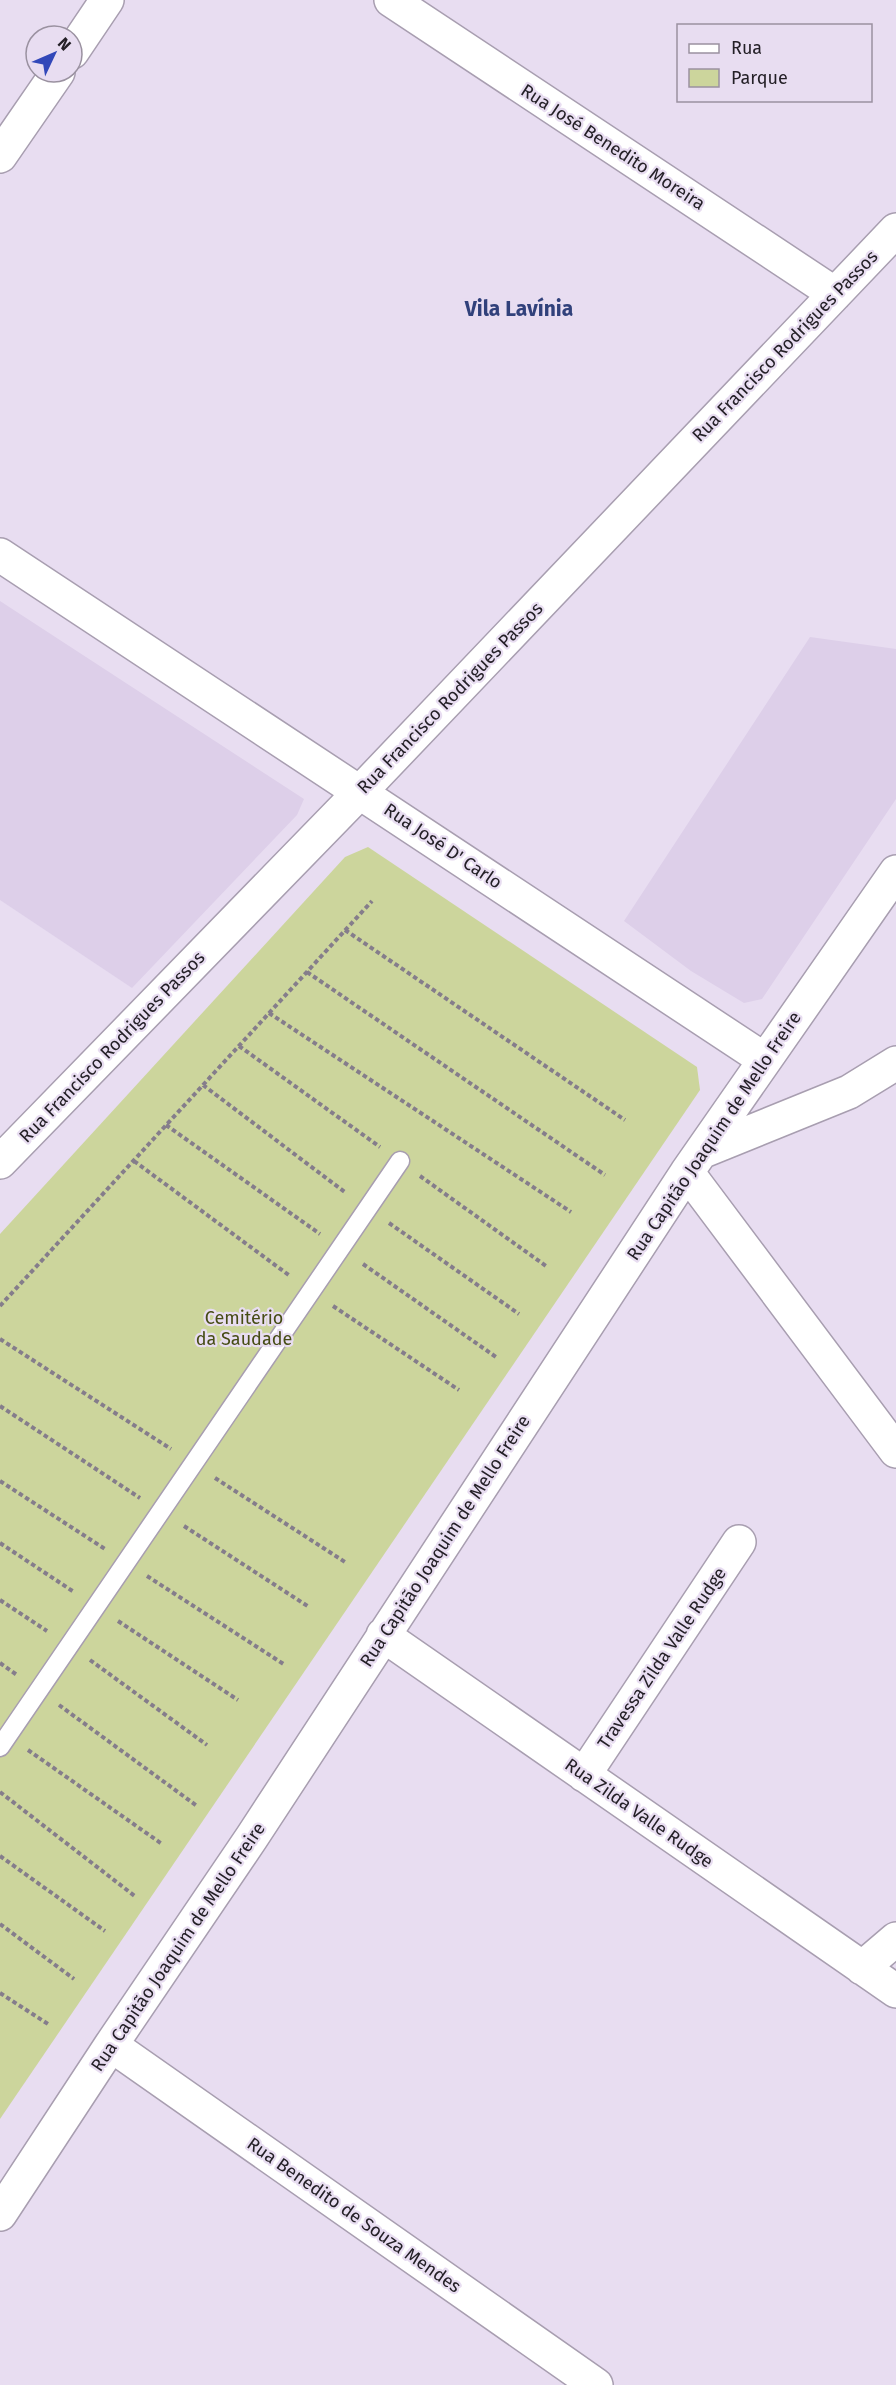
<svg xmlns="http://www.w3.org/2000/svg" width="896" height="2385" font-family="'Fira Sans',sans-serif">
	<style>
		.built { fill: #ddcfe9 }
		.green { fill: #ccd59c }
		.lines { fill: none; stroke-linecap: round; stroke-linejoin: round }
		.service-casing { stroke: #a89eb0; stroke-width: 21 }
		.minor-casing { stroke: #a89eb0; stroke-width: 36 }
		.path { stroke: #857d8b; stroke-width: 4; stroke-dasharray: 4.5 3; stroke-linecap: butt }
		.service { stroke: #fff; stroke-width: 18 }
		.minor { stroke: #fff; stroke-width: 33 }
		.labels { text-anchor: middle; stroke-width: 4.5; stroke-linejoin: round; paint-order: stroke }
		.street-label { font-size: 18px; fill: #242027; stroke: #e8ddf1 }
		.park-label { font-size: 18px; fill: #464c14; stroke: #e8ddf1 }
		.quarter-label { font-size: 21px; font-weight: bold; fill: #31417b; stroke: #e8ddf1 }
	</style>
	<rect width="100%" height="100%" fill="#e8ddf1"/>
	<!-- built -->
	<path class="built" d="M0,601L304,799L297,815L132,988L0,900Z
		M810,637L896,649V799L762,999L744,1003L691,971L624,921Z"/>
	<!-- green -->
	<path class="green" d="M368,847L697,1067L700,1090L0,2119V1234L345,857Z"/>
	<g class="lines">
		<!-- service casing -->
		<g class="service-casing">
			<path id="service" d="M0,1747L400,1161"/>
		</g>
		<!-- minor casing -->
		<g class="minor-casing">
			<path id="minor" d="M391,0L835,294
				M72,52L107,0
				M0,156L58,72
				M0,555L765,1060
				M701,1152L849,1092L896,1063
				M0,1162L361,791L896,230
				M687,1172L896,1451
				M383,1635L896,1991
				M584,1775L739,1542
				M862,1968L896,1939
				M111,2045L596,2385
				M0,2214L111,2045L252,1837L687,1172L896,872"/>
		</g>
		<!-- path -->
		<path class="path" d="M345,930L625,1120
			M307,972L605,1175
			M269,1013L571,1212
			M239,1046L380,1147
			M203,1085L346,1193
			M166,1125L320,1234
			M134,1161L290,1276
			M420,1176L546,1266
			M389,1223L519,1314
			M363,1264L496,1357
			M0,1306L372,901
			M333,1306L459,1390
			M0,1339L171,1449
			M0,1406L140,1498
			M215,1478L345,1562
			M0,1481L105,1549
			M184,1526L309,1607
			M0,1543L74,1592
			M147,1576L285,1665
			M0,1600L47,1631
			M118,1621L238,1700
			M90,1660L207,1745
			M0,1663L17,1675
			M59,1705L197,1806
			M28,1750L162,1844
			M0,1792L136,1897
			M0,1856L105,1931
			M0,1924L74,1979
			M0,1993L48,2024"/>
		<!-- service -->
		<use href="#service" class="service"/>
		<!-- minor -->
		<use href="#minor" class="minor"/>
	</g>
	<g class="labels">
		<!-- street labels -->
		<g class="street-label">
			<text transform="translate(613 147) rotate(33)" y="6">Rua José Benedito Moreira</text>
			<text transform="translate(785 346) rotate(-46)" y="6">Rua Francisco Rodrigues Passos</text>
			<text transform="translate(450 698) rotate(-46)" y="6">Rua Francisco Rodrigues Passos</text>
			<text transform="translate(443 846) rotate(34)" y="6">Rua José D' Carlo</text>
			<text transform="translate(112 1047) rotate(-46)" y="6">Rua Francisco Rodrigues Passos</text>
			<text transform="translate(714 1136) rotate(-56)" y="6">Rua Capitão Joaquim de Mello Freire</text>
			<text transform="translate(445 1541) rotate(-57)" y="6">Rua Capitão Joaquim de Mello Freire</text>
			<text transform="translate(662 1658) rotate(-56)" y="6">Travessa Zilda Valle Rudge</text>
			<text transform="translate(639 1813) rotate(35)" y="6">Rua Zilda Valle Rudge</text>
			<text transform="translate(178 1947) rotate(-56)" y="6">Rua Capitão Joaquim de Mello Freire</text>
			<text transform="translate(354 2215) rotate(35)" y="6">Rua Benedito de Souza Mendes</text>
		</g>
		<!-- park labels -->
		<g class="park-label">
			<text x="244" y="1324">Cemitério<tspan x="244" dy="21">da Saudade</tspan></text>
		</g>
		<!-- quarter labels -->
		<g class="quarter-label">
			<text x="519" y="316">Vila Lavínia</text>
		</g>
	</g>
	<!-- legend -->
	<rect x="677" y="24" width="195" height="78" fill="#e8ddf1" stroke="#9a91a0" stroke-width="1.5"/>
	<rect x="689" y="44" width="30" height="9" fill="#ffffff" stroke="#9a91a0" stroke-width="1.5"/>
	<text x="731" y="54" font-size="18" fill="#242027">Rua</text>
	<rect x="689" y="69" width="30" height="18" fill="#ccd59c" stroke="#9a91a0" stroke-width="1.5"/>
	<text x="731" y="84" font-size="18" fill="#242027">Parque</text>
	<!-- north arrow -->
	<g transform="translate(54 54) rotate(46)"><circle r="28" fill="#e8ddf1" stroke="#9a91a0" stroke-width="1.5"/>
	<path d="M0-4.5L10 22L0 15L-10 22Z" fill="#3248b9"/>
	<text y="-9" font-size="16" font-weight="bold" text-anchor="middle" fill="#242027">N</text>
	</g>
</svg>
